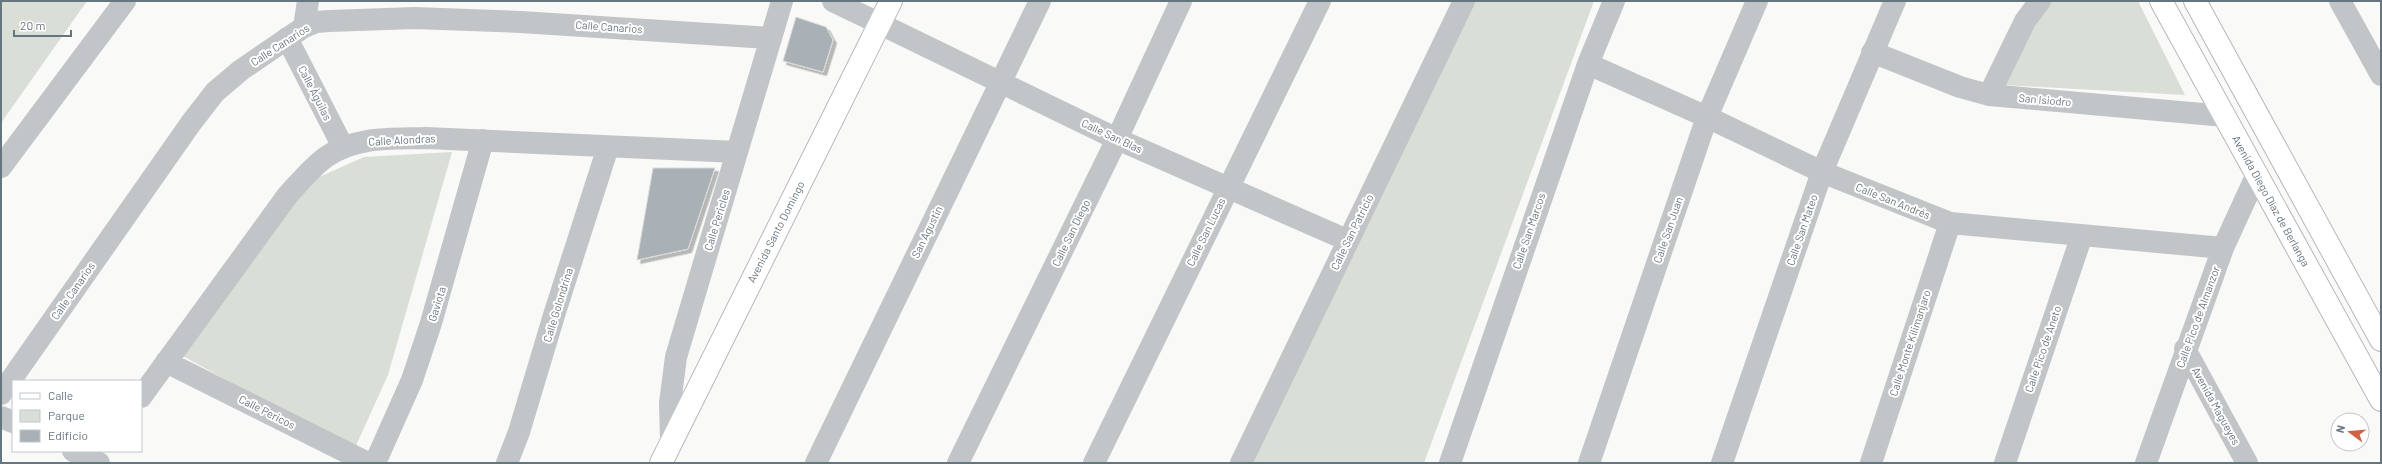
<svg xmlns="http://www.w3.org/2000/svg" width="2382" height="464" font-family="Barlow,sans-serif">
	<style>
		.green { fill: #d9ded7 }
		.building { fill: #a9b0b6; stroke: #dbdbda; filter: url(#shadow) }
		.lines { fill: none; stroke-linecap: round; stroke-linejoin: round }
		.major-casing { stroke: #b5b9bc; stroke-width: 24 }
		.minor { stroke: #c1c5c8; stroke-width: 22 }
		.major { stroke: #fff; stroke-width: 22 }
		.labels { text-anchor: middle; stroke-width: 4; stroke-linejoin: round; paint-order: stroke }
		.street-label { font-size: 11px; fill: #67757f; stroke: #fff }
	</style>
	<defs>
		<filter id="shadow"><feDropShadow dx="3.5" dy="3.5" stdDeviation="0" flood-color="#0004"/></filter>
	</defs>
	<rect width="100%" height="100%" fill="#f9f9f8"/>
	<!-- green -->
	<path class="green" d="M1,1H87L1,123Z
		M1474,1H1594L1424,463H1250Z
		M2044,1H2138L2185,95L2003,85Z
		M452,152L388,375L354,450L181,355L308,182L364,157Z"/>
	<!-- building -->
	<path class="building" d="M796,17L826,27L833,40L823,72L783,61Z
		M653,168H715L688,249L637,260Z"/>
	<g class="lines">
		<!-- major casing -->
		<g class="major-casing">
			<path id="major" d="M2161,1L2381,400
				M2195,1L2381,340
				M661,463L891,1"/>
		</g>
		<!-- minor -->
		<path class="minor" d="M833,1L1117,139L1347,240
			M2340,1L2381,75
			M304,27L308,1
			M287,38L343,147
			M1872,52L1960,87L1989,95L2225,116
			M1588,64L1707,117L1822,172L1950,223L2223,248
			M1989,95L2025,21L2040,1
			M1,167L125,1
			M2185,349L2247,463
			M166,362L368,463
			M1,394L191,123L215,92L241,70L304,27L316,22L330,21L414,18L521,22L770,38
			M141,397L287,196C299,183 311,168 326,157C355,136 392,139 426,138L737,152
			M1,417L13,422
			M671,441L670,403L676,357L782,1
			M73,451L99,463
			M375,463L412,380L431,323L483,140
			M507,463L519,432L555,312L608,147
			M816,463L1040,1
			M958,463L1117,139L1181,1
			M1094,463L1320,1
			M1241,463L1464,1
			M1450,463L1588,64L1614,1
			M1589,463L1707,117L1757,1
			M1722,463L1822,172L1895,1
			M1871,463L1950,223
			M2005,463L2082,235
			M2146,463L2223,248L2257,174"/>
		<!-- major -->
		<use href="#major" class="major"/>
	</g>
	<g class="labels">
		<!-- street labels -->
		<g class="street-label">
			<text transform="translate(609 27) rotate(4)" y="4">Calle Canarios</text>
			<text transform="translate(280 45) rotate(-33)" y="4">Calle Canarios</text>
			<text transform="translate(315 93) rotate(63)" y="4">Calle Águilas</text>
			<text transform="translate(2045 100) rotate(5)" y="4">San Isiodro</text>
			<text transform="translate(1112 136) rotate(25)" y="4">Calle San Blas</text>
			<text transform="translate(402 140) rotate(-3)" y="4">Calle Alondras</text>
			<text transform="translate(1893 201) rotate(22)" y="4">Calle San Andrés</text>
			<text transform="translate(2271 201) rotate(61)" y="4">Avenida Diego Díaz de Berlanga</text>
			<text transform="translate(717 220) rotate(-73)" y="4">Calle Pericles</text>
			<text transform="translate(1668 230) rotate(-71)" y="4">Calle San Juan</text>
			<text transform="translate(1802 230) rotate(-71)" y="4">Calle San Mateo</text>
			<text transform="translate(1529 231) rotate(-71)" y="4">Calle San Marcos</text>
			<text transform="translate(776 232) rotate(-63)" y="4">Avenida Santo Domingo</text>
			<text transform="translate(927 232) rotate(-64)" y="4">San Agustin</text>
			<text transform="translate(1206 232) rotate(-64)" y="4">Calle San Lucas</text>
			<text transform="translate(1352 232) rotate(-64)" y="4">Calle San Patricio</text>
			<text transform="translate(1071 233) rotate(-64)" y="4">Calle San Diego</text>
			<text transform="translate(73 291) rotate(-55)" y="4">Calle Canarios</text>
			<text transform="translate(437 304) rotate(-73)" y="4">Gaviota</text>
			<text transform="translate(558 305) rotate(-73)" y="4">Calle Golondrina</text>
			<text transform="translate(2198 317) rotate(-70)" y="4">Calle Pico de Almanzor</text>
			<text transform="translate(1910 343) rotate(-72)" y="4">Calle Monte Kilimanjaro</text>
			<text transform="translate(2043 349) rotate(-71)" y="4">Calle Pico de Aneto</text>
			<text transform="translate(2216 406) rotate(61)" y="4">Avenida Magueyes</text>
			<text transform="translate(267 412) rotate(27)" y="4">Calle Pericos</text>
		</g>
	</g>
	<!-- border -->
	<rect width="2382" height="464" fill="none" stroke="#67757f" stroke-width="4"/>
	<!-- legend -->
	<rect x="12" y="380" width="130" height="72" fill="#ffffff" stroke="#c2c8cc"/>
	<rect x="20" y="393" width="20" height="6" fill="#ffffff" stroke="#c2c8cc"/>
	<text x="48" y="400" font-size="12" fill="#67757f">Calle</text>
	<rect x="20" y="410" width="20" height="12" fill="#d9ded7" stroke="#c2c8cc"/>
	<text x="48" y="420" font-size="12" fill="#67757f">Parque</text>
	<rect x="20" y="430" width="20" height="12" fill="#a9b0b6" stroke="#c2c8cc"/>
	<text x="48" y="440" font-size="12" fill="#67757f">Edificio</text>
	<!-- north arrow -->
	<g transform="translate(2350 432) rotate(286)"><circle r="19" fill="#ffffff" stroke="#c2c8cc"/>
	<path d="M0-3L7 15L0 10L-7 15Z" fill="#d06340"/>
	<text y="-6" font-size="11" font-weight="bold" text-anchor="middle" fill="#67757f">N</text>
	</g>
	<!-- scale -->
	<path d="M14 30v6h57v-6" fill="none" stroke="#67757f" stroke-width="2"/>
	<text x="20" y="30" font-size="12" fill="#67757f" stroke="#ffffff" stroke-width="3" paint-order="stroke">20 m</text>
</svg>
